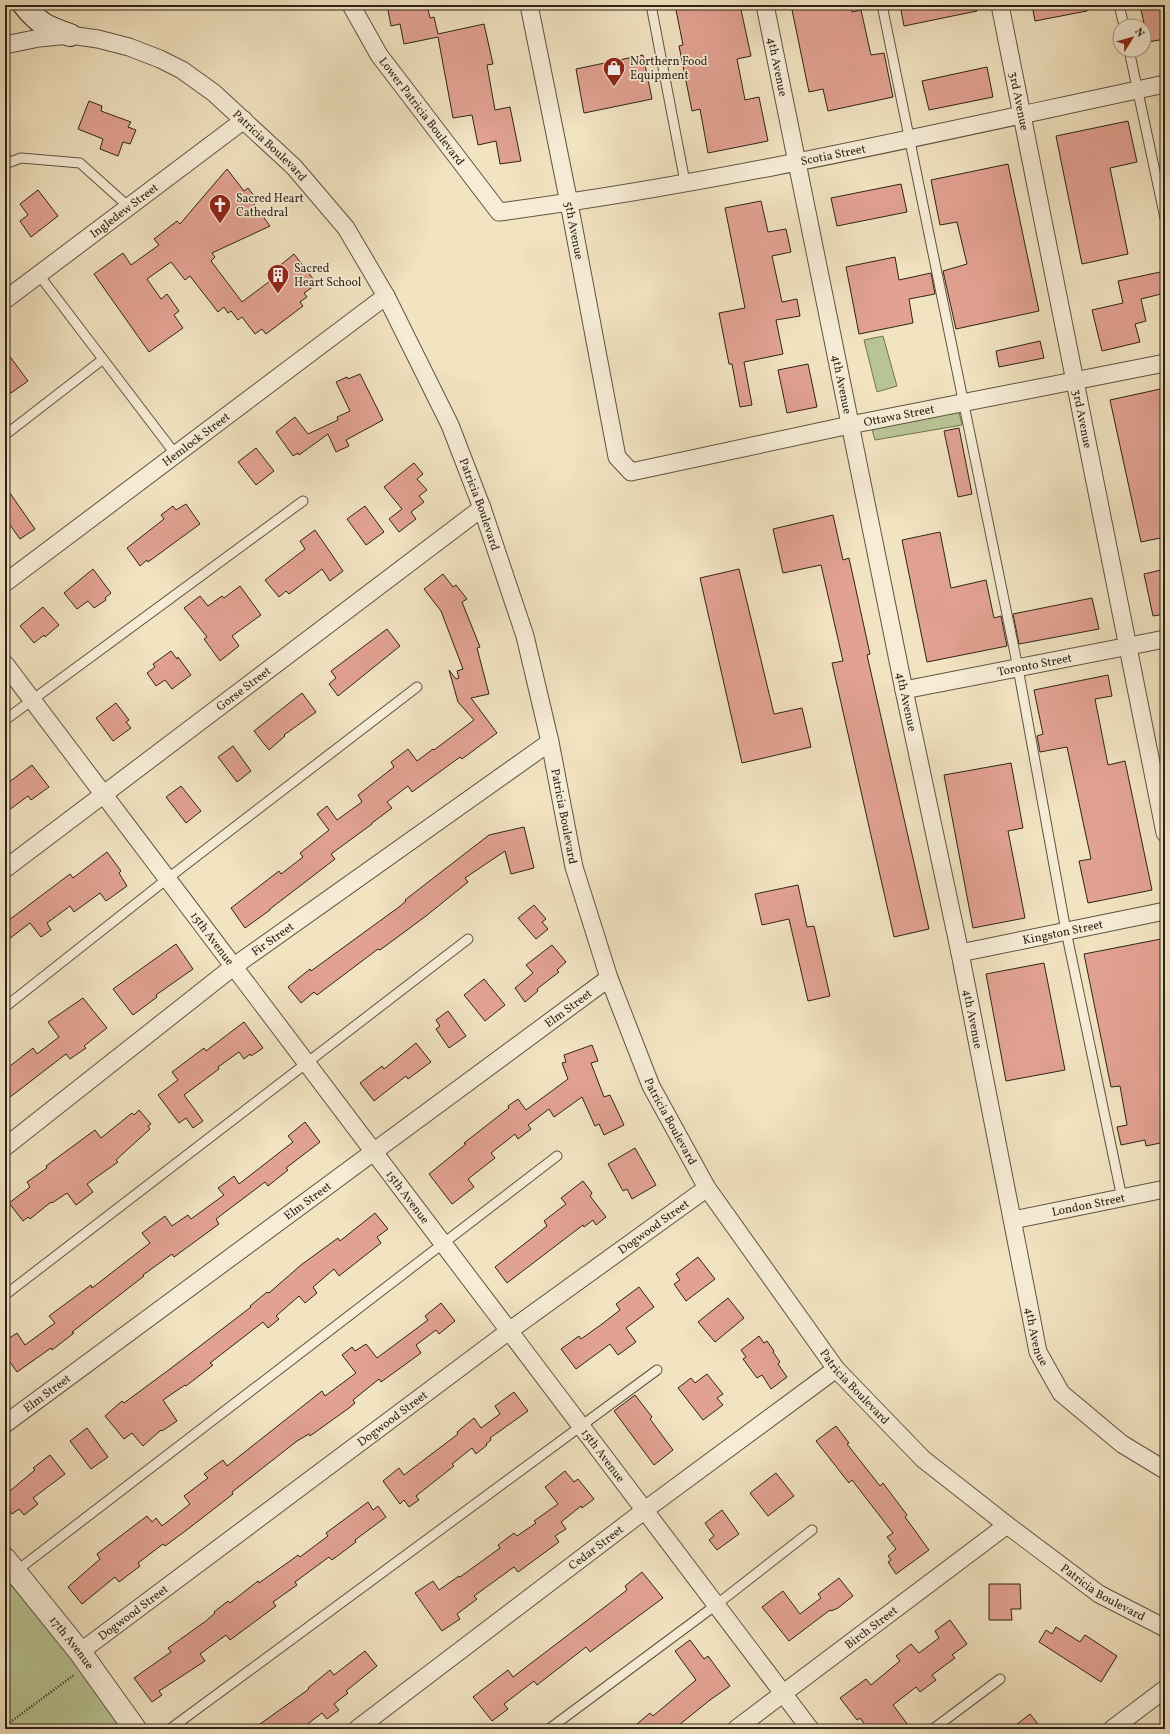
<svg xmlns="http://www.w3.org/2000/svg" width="1170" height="1734" font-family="Vollkorn,serif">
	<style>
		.green { fill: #b8c494; stroke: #727456 }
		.building { fill: #e2a292; stroke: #2d2418 }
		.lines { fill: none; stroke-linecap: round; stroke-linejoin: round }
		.service-casing { stroke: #5e5442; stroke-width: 11 }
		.minor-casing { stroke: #5e5442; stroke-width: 19 }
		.tertiary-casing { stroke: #5e5442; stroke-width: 24 }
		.secondary-casing { stroke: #2d2418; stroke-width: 24 }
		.path { stroke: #2d2418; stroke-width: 2.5; stroke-dasharray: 1 2; stroke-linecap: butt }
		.service { stroke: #f7edd7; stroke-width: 9 }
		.minor { stroke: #f7edd7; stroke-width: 17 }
		.tertiary { stroke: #f7edd7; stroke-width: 22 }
		.secondary { stroke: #f7edd7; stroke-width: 22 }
		.labels { text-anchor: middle; stroke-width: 3.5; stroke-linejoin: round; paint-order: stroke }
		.poi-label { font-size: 12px; fill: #2d2418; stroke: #f7edd7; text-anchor: start }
		.street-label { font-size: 12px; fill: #2d2418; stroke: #f7edd7 }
	</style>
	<rect width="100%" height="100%" fill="#f2e3c1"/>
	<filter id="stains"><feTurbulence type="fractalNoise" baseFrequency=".005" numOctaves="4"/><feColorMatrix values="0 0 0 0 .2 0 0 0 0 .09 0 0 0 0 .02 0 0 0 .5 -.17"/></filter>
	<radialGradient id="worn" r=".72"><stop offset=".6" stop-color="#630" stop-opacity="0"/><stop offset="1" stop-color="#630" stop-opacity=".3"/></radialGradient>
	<!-- green -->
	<path class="green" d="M883,336L897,386L877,392L864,340Z
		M958,408L962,425L875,440L871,426Z
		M5,1571L138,1729H5Z"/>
	<!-- building -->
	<path class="building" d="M387,5H427L430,18L434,17L438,34L484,24L493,64L487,65L495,110L510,107L521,161L500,164L496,141L478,145L472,115L453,118L438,37L404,44L400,24L391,26Z
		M675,5H740L751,56L737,59L745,100L759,97L768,141L708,153L700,109L692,111L679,46L683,45Z
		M791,5H851L852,12L861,10L871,55L884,53L893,97L828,111L823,89L809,92Z
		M900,5H976L977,11L904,26Z
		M1032,5H1086L1087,11L1035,21Z
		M1140,5H1165V39L1148,42Z
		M643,55L652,99L584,113L576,69Z
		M987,67L993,97L929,110L922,81Z
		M89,101L102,106L101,111L131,122L128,127L136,130L130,144L123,142L118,156L100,149L103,139L78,129Z
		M1128,121L1137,162L1110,168L1128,254L1082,264L1056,136Z
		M1008,164L1039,311L956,329L943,271L967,264L957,222L940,225L931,180Z
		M227,169L244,191L248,188L258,201L254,204L270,226L212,253L215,257L211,261L242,302L282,272L278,267L294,254L317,284L304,293L307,297L300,302L303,306L266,334L262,329L255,334L242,317L238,320L231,311L228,313L224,307L218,312L190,276L185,280L171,262L147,279L161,299L167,294L179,311L174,315L183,328L149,352L94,274L123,253L131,265L159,245L154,239L177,221L180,224Z
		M901,184L907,212L837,226L831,198Z
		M38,190L58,216L31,237L20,221L28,215L20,204Z
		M761,201L768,232L786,229L791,252L772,256L782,302L797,299L800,316L776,320L783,354L744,362L752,405L740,407L732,364H729L719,313L745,308L725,208Z
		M895,257L899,280L931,273L935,294L909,299L913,323L859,334L846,267Z
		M1165,271V293L1141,299L1146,321L1135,324L1140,342L1102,351L1092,310L1123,303L1118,281Z
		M1040,341L1044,358L999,367L996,351Z
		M5,350L28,381L11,393L5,386Z
		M808,364L817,407L787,413L778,370Z
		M360,374L383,420L346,440L349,446L336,452L328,434L299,455L298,453L293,456L276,432L295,417L308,434L338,420L337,417L350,411L336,382L347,377L348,379Z
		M1165,388V537L1141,542L1110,400Z
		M959,428L972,494L958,497L944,431Z
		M256,448L274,471L256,485L238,462Z
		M414,463L423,474L417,479L427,490L419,496L424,502L411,512L416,519L399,532L389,519L402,509L384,487Z
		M5,486L35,529L20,539L5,518Z
		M186,504L200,524L148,562L147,560L140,566L127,548L164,519L161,515L173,506L176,510Z
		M365,506L384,532L366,545L347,519Z
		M833,515L843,560L849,558L870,654L867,655L929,929L894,937L832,663L843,661L821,565L783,573L773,529Z
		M315,530L343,571L330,581L322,569L289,594L286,591L279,597L265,580L305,549L300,541Z
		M940,532L951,588L986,580L994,618L1001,616L1007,646L927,662L902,540Z
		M93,569L111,593L105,598L106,600L94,608L88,601L77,609L64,593Z
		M739,569L774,714L802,708L811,747L742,763L700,578Z
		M1165,569V614L1153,616L1144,574Z
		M443,574L453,587L456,585L467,599L462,602L480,647L477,648L489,694L471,698L497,733L462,759L460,757L412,792L408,786L387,802L392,808L372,823V824L331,854L335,859L270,909V910L245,928L231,908L279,871L281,874L303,857L300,853L329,830L317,814L327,806L337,820L362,802L358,795L394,767L391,762L408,749L417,761L433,749L434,750L474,720L458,702L449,670L456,679L459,678L457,671L463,669L441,611L424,589Z
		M240,586L261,615L232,636L239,646L220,661L204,639L207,637L184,608L200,596L208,606L222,596L224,598Z
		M1092,598L1099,629L1019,644L1013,614Z
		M43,607L59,625L45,637L44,635L34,643L20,626Z
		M387,629L400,646L338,696L329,684L336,678L331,671Z
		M171,651L177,659L178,657L191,675L172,689L165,680L156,686L147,673L155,667L153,664Z
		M1108,675L1112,696L1095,699L1108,765L1125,761L1152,890L1088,903L1079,861L1091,859L1067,747L1040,752L1037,736L1043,734L1034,690Z
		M302,693L316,712L284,735L285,736L269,750L254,731Z
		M116,703L129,720L126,722L131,728L113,741L96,718Z
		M233,746L251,771L237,782L218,757Z
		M1011,763L1023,828L1008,831L1025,918L973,928L944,775Z
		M32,765L49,787L31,800L28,796L5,813V785Z
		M181,786L201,811L186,823L166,797Z
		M524,827L534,868L511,874L505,851L465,878L468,882L426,916L380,950L378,949L317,995L314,992L301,1003L288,987L310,969L311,971L399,907L406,901L405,900L489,835Z
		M107,852L121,871L119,873L127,886L106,901L100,893L74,912L70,906L47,923L51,930L41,937L30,923L5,942V923L70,874L73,878Z
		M798,885L807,927L814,926L830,996L808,1001L789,919L762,925L755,894Z
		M534,905L546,919L542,922L548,929L536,939L518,918Z
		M1161,939L1165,957V1142L1146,1146L1145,1140L1121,1145L1117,1127L1127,1125L1120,1086L1111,1087L1084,954Z
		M176,944L193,969L156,995L157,997L133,1015L113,989Z
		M552,945L566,962L557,970L559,972L537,989L538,991L525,1002L515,988L533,973L526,965Z
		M1044,963L1065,1070L1006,1081L986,974Z
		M484,979L505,1005L485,1021L464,995Z
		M83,998L107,1028L84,1046L86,1048L70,1059L66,1054L5,1101V1070L33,1048L37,1054L59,1037L48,1022Z
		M448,1011L466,1036L449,1048L436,1029L440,1026L436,1020Z
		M244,1022L263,1048L251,1056L250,1054L244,1059L239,1052L218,1067L219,1069L184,1095L203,1121L193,1128L186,1118L179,1123L158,1095L178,1080L172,1072L204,1048L206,1051Z
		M416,1043L431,1062L408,1079L406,1076L374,1101L360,1083L382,1066L384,1069Z
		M592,1045L598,1061L591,1063L604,1097L610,1095L624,1125L604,1135L599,1124L595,1126L582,1097L554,1117L549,1109L528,1125L531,1129L518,1139L515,1134L491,1153L495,1158L468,1179L474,1187L452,1204L429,1174L466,1144L464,1143L509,1108L508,1106L518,1099L526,1110L568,1079L562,1063L566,1062L564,1055Z
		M139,1110L151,1124L148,1126L150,1129L116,1160L118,1162L87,1184L93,1192L76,1205L67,1193L52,1203L51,1202L30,1219L28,1217L23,1221L9,1203L30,1187L27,1182L47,1168L46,1166L65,1152L95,1130L101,1138L132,1113L134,1115Z
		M305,1122L320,1142L286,1168L288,1170L268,1186L265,1182L216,1219L219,1224L174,1257L172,1254L143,1275L144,1276L72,1332L74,1333L52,1350L51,1348L17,1372L5,1355V1341L17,1333L25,1345L55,1323L49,1316L91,1285L92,1288L150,1243L142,1233L165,1216L172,1226L188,1215L191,1219L224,1195L218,1188L229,1180L234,1176L239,1184L293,1142L288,1136Z
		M635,1148L656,1185L632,1199L627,1189L623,1191L608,1164Z
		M583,1181L592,1193L590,1196L606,1217L596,1225L593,1220L584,1227L583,1225L507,1283L495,1267L547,1226L544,1221L566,1204L561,1198Z
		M375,1213L388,1229L377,1237L381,1243L339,1276L334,1269L313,1287L317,1293L305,1303L299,1296L276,1316L279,1319L268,1328L263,1322L210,1363L213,1365L186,1386L185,1385L163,1400L177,1421L162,1431L161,1430L143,1446L132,1433L124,1439L105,1416L122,1401L124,1403L170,1369L251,1307L250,1306L267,1292L269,1293L301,1265L338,1238L340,1241Z
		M698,1257L715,1279L686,1301L674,1284L680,1280L676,1274Z
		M639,1287L654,1307L626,1328L636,1342L618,1355L610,1344L576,1369L561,1349L579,1336L581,1339L602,1324L620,1310L616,1304Z
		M728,1298L744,1318L715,1342L698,1322Z
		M441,1303L455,1321L439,1334L436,1330L416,1345L421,1353L381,1382L379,1379L353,1400L355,1403L349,1408L310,1436L309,1434L297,1441L232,1492L233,1494L188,1529L165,1546L163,1544L138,1563L140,1566L119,1582L115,1577L82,1604L68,1587L100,1559L97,1554L118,1538L147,1516L152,1522L156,1518L162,1526L190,1504L184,1496L208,1478L204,1474L223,1460L227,1466L322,1391L325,1396L356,1373L342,1355L352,1347L355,1351L366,1344L377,1358L428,1320L425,1316Z
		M759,1336L764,1343L767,1341L774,1351L773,1352L780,1362L778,1364L787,1377L771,1389L762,1375L757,1378L743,1359L746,1357L741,1350Z
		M707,1374L723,1394L717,1398L723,1405L703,1420L678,1388L691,1378L695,1383Z
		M514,1392L528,1411L490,1438L491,1440L486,1444L487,1445L476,1454L472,1448L452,1464L454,1466L416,1496L419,1500L409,1507L404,1500L400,1504L383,1481L399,1468L404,1475L458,1434L457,1432L474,1418L481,1428L500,1414L495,1406Z
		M635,1395L652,1417L650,1419L673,1450L654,1465L614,1411Z
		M836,1426L849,1443L847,1444L880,1486L883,1483L907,1515L905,1517L929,1550L896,1574L888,1562L891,1560L888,1556L896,1549L887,1537L893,1533L852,1480L849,1483L816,1441Z
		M87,1428L108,1457L91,1469L70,1441Z
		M50,1455L65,1474L33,1498L38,1504L24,1515L19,1509L12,1514L5,1505V1495L35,1470L33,1468Z
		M565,1471L574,1482L578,1479L594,1499L582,1508L581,1506L561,1522L566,1529L555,1536L559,1542L518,1572L514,1567L474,1596L477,1599L457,1614L460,1619L442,1631L415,1593L433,1581L439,1590L459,1576L460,1577L500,1548L498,1545L514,1533L517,1536L536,1523L534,1521L558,1504L545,1487Z
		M776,1473L794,1496L768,1516L750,1493Z
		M368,1502L373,1510L378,1506L386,1517L355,1540L356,1542L332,1560L329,1557L295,1582L297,1585L273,1602L276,1606L230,1640L226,1635L200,1654L205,1661L159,1691L162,1695L152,1702L134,1678L171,1652L168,1648L206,1621L215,1613L214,1612L228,1601L230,1603L258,1581L259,1583L290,1561L298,1555L300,1557L328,1536L326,1533Z
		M722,1510L739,1534L717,1550L709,1540L714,1536L705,1523Z
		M642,1572L663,1598L590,1652L586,1647L537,1685L534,1681L504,1704L508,1709L492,1721L473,1697L508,1670L513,1677L627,1590L625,1586Z
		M839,1578L853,1596L838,1608L831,1611L830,1610L789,1641L762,1607L783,1591L800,1614L821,1598L818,1594Z
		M989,1584H1020L1021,1609H1011L1012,1620H989Z
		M950,1620L967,1644L952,1655L955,1658L932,1675L936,1680L920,1692L916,1687L893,1705L911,1729H868L860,1718L857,1720L840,1698L866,1679L871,1685L900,1661L896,1656L911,1644L919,1653L939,1638L935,1631Z
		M1056,1627L1080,1642L1085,1635L1117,1656L1101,1682L1039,1642L1046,1630L1052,1634Z
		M690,1640L704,1659L708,1656L730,1686L710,1700L674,1729H631L650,1713L653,1716L696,1680L675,1651Z
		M365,1651L377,1666L346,1691L348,1693L334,1704L339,1710L327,1719L322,1713L301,1729H253L309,1689L308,1688L330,1670L334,1675Z
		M1030,1714L1042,1729H1011Z"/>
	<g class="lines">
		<!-- service casing -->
		<g class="service-casing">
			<path id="service" d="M651,5L685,182
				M882,5L1018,668L1066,931L1122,1198
				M1119,5L1124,26
				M1129,50L1165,218
				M5,164L21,158L80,163L129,207
				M39,275L176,455
				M5,435L102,360
				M5,720L303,501
				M5,1007L167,879L417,687
				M5,1295L468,939
				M15,1572L557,1156
				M170,1729L657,1370
				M549,1729L716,1605L812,1530
				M933,1729L1000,1679"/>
		</g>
		<!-- minor casing -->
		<g class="minor-casing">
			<g id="minor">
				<path id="s1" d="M351,5L379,55L499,212C723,183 944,131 1165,84"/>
				<path id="s2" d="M529,5L569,203L617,457L631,472L850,425L1165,363"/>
				<path id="s3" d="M765,5L904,690L960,953L1038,1352L1061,1393L1122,1444L1165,1470"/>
				<path id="s4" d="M1000,5L1165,833"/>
				<path id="s5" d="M5,45L39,38L70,35L98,39L129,47L160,59L182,70L214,93L294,167L346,228L386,296L450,425L482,508L525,636L550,742L574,867L609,978L651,1086L707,1188L836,1369L923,1459L1007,1525L1099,1594L1165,1628"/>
				<path id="s6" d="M5,300L244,120"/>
				<path id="s7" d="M5,583L386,296"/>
				<path id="s8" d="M5,664L810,1729"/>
				<path id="s9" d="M904,690L1165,639"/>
				<path id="s10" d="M5,869L482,508"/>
				<path id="s11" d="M960,953L1165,911"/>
				<path id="s12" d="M5,1147L233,967L550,742"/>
				<path id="s13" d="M1013,1220L1165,1189"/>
				<path id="s14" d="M5,1424L609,978"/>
				<path id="s15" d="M80,1652L509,1331L707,1188"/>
				<path id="s16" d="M357,1729L645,1510L836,1369"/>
				<path id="s17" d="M736,1729L1007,1525"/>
				<path d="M1112,1729L1165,1689"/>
			</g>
		</g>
		<!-- tertiary casing -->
		<g class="tertiary-casing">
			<g id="tertiary">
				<path id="s18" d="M5,1559L80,1652L135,1729"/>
			</g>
		</g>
		<!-- secondary casing -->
		<g class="secondary-casing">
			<path id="secondary" d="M24,5C39,24 47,27 70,35"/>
		</g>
		<!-- path -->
		<path class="path" d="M5,1726L74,1675"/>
		<!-- service -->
		<use href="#service" class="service"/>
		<!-- minor -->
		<use href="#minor" class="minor"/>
		<!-- tertiary -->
		<use href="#tertiary" class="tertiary"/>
		<!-- secondary -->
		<use href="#secondary" class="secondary"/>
	</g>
	<!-- icons -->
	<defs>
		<g id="shop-pin" transform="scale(1.15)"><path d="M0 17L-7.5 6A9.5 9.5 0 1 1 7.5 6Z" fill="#8f2418" stroke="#f7edd7"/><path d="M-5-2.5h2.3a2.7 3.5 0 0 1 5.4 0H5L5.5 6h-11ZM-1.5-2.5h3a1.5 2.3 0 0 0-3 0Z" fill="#fff"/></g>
		<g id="church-pin" transform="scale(1.15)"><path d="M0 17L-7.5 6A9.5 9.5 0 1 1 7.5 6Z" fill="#8f2418" stroke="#f7edd7"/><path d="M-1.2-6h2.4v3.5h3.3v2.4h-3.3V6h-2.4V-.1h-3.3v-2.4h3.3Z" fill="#fff"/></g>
		<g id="building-pin" transform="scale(1.15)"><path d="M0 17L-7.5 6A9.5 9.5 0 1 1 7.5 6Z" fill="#8f2418" stroke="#f7edd7"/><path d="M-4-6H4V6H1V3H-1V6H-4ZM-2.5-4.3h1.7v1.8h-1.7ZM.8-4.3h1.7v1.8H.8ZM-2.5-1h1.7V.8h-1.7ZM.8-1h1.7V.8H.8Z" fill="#fff"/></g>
	</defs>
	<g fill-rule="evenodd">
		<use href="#shop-pin" x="614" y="68"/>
		<use href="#church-pin" x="220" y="205"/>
		<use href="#building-pin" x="278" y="275"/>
	</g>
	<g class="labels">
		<!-- poi labels -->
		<g class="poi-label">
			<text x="630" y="65">Northern Food<tspan x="630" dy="14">Equipment</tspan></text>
			<text x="236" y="202">Sacred Heart<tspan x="236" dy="14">Cathedral</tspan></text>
			<text x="294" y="272">Sacred<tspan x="294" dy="14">Heart School</tspan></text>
		</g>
		<!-- street labels -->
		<g class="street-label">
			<text dy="4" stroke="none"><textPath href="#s3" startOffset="63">4th Avenue</textPath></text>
			<text dy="4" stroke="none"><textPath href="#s4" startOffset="98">3rd Avenue</textPath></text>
			<text dy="4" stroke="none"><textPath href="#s1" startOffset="128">Lower Patricia Boulevard</textPath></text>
			<text dy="4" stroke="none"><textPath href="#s5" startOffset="300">Patricia Boulevard</textPath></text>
			<text dy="4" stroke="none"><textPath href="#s1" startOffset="594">Scotia Street</textPath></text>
			<text dy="4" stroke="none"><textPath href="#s6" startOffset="149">Ingledew Street</textPath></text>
			<text dy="4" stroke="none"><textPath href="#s2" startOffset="230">5th Avenue</textPath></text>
			<text dy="4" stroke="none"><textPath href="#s3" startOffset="387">4th Avenue</textPath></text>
			<text dy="4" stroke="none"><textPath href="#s2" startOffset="755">Ottawa Street</textPath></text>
			<text dy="4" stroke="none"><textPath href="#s4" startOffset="422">3rd Avenue</textPath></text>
			<text dy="4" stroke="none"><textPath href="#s7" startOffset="239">Hemlock Street</textPath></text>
			<text dy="4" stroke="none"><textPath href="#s5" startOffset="720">Patricia Boulevard</textPath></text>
			<text dy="4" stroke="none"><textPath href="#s9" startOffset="133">Toronto Street</textPath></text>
			<text dy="4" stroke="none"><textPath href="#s10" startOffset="299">Gorse Street</textPath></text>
			<text dy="4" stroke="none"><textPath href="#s3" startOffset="711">4th Avenue</textPath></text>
			<text dy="4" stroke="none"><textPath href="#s5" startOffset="1044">Patricia Boulevard</textPath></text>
			<text dy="4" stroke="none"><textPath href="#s11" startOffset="105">Kingston Street</textPath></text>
			<text dy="4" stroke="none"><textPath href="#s8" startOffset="344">15th Avenue</textPath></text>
			<text dy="4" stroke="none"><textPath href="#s12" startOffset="339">Fir Street</textPath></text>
			<text dy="4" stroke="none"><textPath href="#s14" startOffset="700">Elm Street</textPath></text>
			<text dy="4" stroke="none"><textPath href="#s3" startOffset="1035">4th Avenue</textPath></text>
			<text dy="4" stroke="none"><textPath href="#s5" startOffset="1368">Patricia Boulevard</textPath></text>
			<text dy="4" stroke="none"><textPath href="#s8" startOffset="668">15th Avenue</textPath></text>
			<text dy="4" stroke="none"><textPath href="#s14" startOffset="376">Elm Street</textPath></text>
			<text dy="4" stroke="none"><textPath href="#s13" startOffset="77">London Street</textPath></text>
			<text dy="4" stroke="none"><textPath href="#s15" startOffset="714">Dogwood Street</textPath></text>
			<text dy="4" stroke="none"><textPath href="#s3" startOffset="1359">4th Avenue</textPath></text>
			<text dy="4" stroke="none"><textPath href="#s5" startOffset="1692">Patricia Boulevard</textPath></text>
			<text dy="4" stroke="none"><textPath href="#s14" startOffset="52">Elm Street</textPath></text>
			<text dy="4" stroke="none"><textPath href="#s15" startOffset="390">Dogwood Street</textPath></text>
			<text dy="4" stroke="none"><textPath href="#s8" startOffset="992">15th Avenue</textPath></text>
			<text dy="4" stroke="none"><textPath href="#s16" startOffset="300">Cedar Street</textPath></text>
			<text dy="4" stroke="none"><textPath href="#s5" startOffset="2016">Patricia Boulevard</textPath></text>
			<text dy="4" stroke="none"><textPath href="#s15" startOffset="66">Dogwood Street</textPath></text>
			<text dy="4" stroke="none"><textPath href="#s17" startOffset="169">Birch Street</textPath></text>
			<text dy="4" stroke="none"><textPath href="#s18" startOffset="107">17th Avenue</textPath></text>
		</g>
	</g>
	<!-- margin -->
	<rect width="1170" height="1734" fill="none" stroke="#f2e3c1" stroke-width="20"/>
	<rect x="6" y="6" width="1158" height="1722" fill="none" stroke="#2d2418" stroke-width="2"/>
	<rect x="10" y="10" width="1150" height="1714" fill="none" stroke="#2d2418"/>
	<!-- north arrow -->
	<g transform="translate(1132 38) rotate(53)"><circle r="19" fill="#f7edd7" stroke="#a69d8b"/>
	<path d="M0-3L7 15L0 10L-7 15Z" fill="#8f2418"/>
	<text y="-6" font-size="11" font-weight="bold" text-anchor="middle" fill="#2d2418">N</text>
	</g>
	<rect width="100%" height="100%" filter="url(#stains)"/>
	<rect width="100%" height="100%" fill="url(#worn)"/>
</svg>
